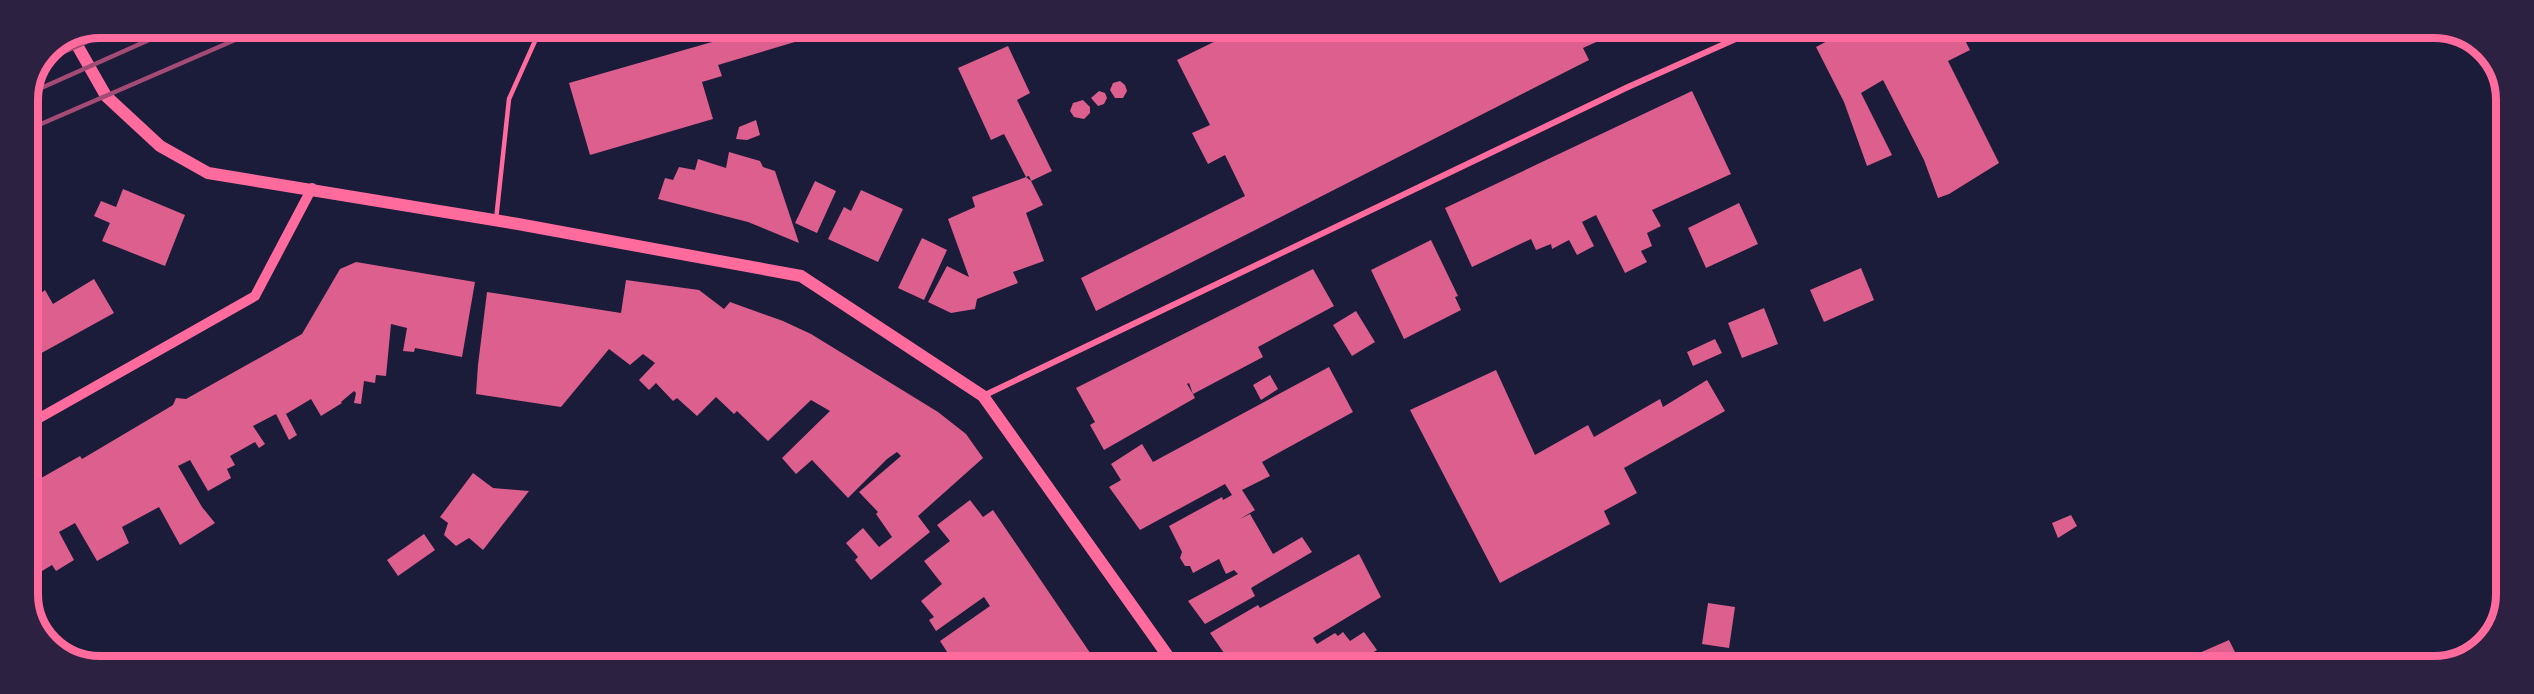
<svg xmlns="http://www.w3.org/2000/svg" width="2534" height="694" font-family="'PT Sans Narrow',sans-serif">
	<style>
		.building { fill: #dd5f8e }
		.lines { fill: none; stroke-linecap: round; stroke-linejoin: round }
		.service { stroke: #ff6b9d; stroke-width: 4.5 }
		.minor { stroke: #ff6b9d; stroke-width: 6 }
		.tertiary { stroke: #ff6b9d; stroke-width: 10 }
		.secondary { stroke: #ff6b9d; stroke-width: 12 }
		.rail { stroke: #a44b75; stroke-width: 4.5 }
		.rim { fill: none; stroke: #ff6b9d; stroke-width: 8 }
	</style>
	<rect width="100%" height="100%" fill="#1b1b3a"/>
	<!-- building -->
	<path class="building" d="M708,28H834L835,30L718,65L722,76L702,82L713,119L590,155L569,83L712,42Z
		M1261,28L1269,39L1290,28L1625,29L1583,48L1589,60L1096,311L1081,278L1245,196L1225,155L1208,164L1192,133L1210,125L1177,60L1236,31L1240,39Z
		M1850,29H1959L1970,50L1948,61L1999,163L1949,194L1938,198L1924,160L1883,80L1861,93L1892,155L1867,166L1844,102L1816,47Z
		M1008,46L1030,93L1017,100L1052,171L1031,181L1029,176L1026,177L1031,181L1043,205L1026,213L1044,261L1013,272L1018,283L977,299L975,309L951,313L928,302L947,266L969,277L948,219L975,207L972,197L1026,177L1004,134L991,140L958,68Z
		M1120,81L1125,85L1127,91L1123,98H1115L1110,90L1113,83Z
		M1099,91L1105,93L1107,98L1104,104L1098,106L1091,98Z
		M1692,91L1731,174L1652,210L1661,226L1647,233L1652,246L1641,251L1647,262L1625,273L1596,215L1582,222L1594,246L1577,255L1569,240L1552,249L1551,244L1536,250L1531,239L1472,267L1445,208Z
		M1083,100L1090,107V113L1084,119L1074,117L1070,111L1073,103Z
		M756,120L760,135L747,140L736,139L739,127Z
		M729,152L760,161L763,167L775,171L799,243L748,222L658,199L665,178L673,180L679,167L695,170L698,159L726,168Z
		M815,181L836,191L817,233L795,223Z
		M123,189L185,215L165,266L102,241L110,223L94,216L101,201L116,207Z
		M861,190L903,209L878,262L828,239L844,207L851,211Z
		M1739,203L1758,244L1706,268L1688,228Z
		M922,238L947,250L924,300L898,288Z
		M1431,240L1458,296L1455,297L1461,310L1404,339L1371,270Z
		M356,262L475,282L462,357L415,348L414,352L403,351L407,328L391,324L386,376L376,375L375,383L364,381L361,404L354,403L356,393L354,391L341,402L342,403L321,416L311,399L286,414L297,435L289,440L276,414L253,426L265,444L259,448L255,442L230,456L235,465L227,469L231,478L208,491L190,460L178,466L202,507L215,523L180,545L159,507L122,527L129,543L97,561L75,523L59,532L74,560L56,571L52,565L27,580V486L80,456L82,459L163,411L173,405L176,398L186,399L302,334L340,269Z
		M1861,268L1874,300L1824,322L1810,290Z
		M1313,269L1334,306L1258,347L1263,357L1193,394L1189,383L1187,384L1193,394L1195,398L1104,450L1090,425L1095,422L1076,388Z
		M94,279L114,313L27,361V303L45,290L53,304Z
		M626,280L699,290L724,309L730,302L783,321L811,334L938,412L966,434L983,458L918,516L930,532L871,580L855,560L858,557L846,543L863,528L879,547L892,537L876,514L878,512L859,492L901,456L897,452L887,459L848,498L812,460L796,474L782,458L830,411L811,400L768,441L737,411L734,414L716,397L697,416L677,398L673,401L656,383L649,390L639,380L655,363L643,354L630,365L609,349L561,407L476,394L478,365L487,292L621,313Z
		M1764,308L1778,344L1742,358L1728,323Z
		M1356,311L1375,342L1352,356L1333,325Z
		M1715,339L1722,353L1693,366L1687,352Z
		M1329,367L1353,412L1262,462L1270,476L1242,490L1255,510L1240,519L1250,514L1273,554L1302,537L1312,552L1251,588L1255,596L1205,624L1188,601L1238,574L1234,570L1226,574L1219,559L1193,573L1190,566H1185L1180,558L1182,552L1169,526L1222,497L1223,500L1232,495L1225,484L1140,530L1109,487L1121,480L1111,464L1142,444L1153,462Z
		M1496,370L1535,455L1588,425L1594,437L1660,399L1663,407L1707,380L1725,411L1624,468L1637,493L1604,511L1610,524L1500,583L1410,410Z
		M1270,375L1278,389L1261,400L1253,385Z
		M473,473L493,488L529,491L483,550L469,538L456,546L444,535L448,523L440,517Z
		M970,500L983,517L993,510L1099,666H975L966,652L953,661L940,641L990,606L984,597L936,631L929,620L934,617L921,601L942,584L924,561L950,541L937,525Z
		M2071,515L2077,526L2058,538L2052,523Z
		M424,534L435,550L398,576L387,560Z
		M1359,554L1381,597L1313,638L1317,644L1335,633L1338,636L1343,632L1350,641L1364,632L1377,650L1369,655L1376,666H1233L1210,633L1258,605L1260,608Z
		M1708,603L1735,607L1729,648L1702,644Z
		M2229,640L2235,652L2212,662L2215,667H2184L2181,661Z"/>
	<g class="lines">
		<!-- service -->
		<path class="service" d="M496,220L509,99L535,41L551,27"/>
		<!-- minor -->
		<path class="minor" d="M983,396L1628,87L1758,29"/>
		<!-- tertiary -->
		<path class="tertiary" d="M27,425L255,296L312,188"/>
		<!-- secondary -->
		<path class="secondary" d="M73,38L106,96L160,146L208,173L518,224L801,276L983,396L1175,666"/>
		<!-- rail -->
		<path class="rail" d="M43,61L121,27
			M30,93L178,27
			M27,130L265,27"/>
	</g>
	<!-- crop -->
	<path d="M0 0H2534V694H0ZM100 38H2434A62 62 0 0 1 2496 100V594A62 62 0 0 1 2434 656H100A62 62 0 0 1 38 594V100A62 62 0 0 1 100 38Z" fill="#2d2142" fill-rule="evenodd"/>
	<path class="rim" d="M100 38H2434A62 62 0 0 1 2496 100V594A62 62 0 0 1 2434 656H100A62 62 0 0 1 38 594V100A62 62 0 0 1 100 38Z"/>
</svg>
